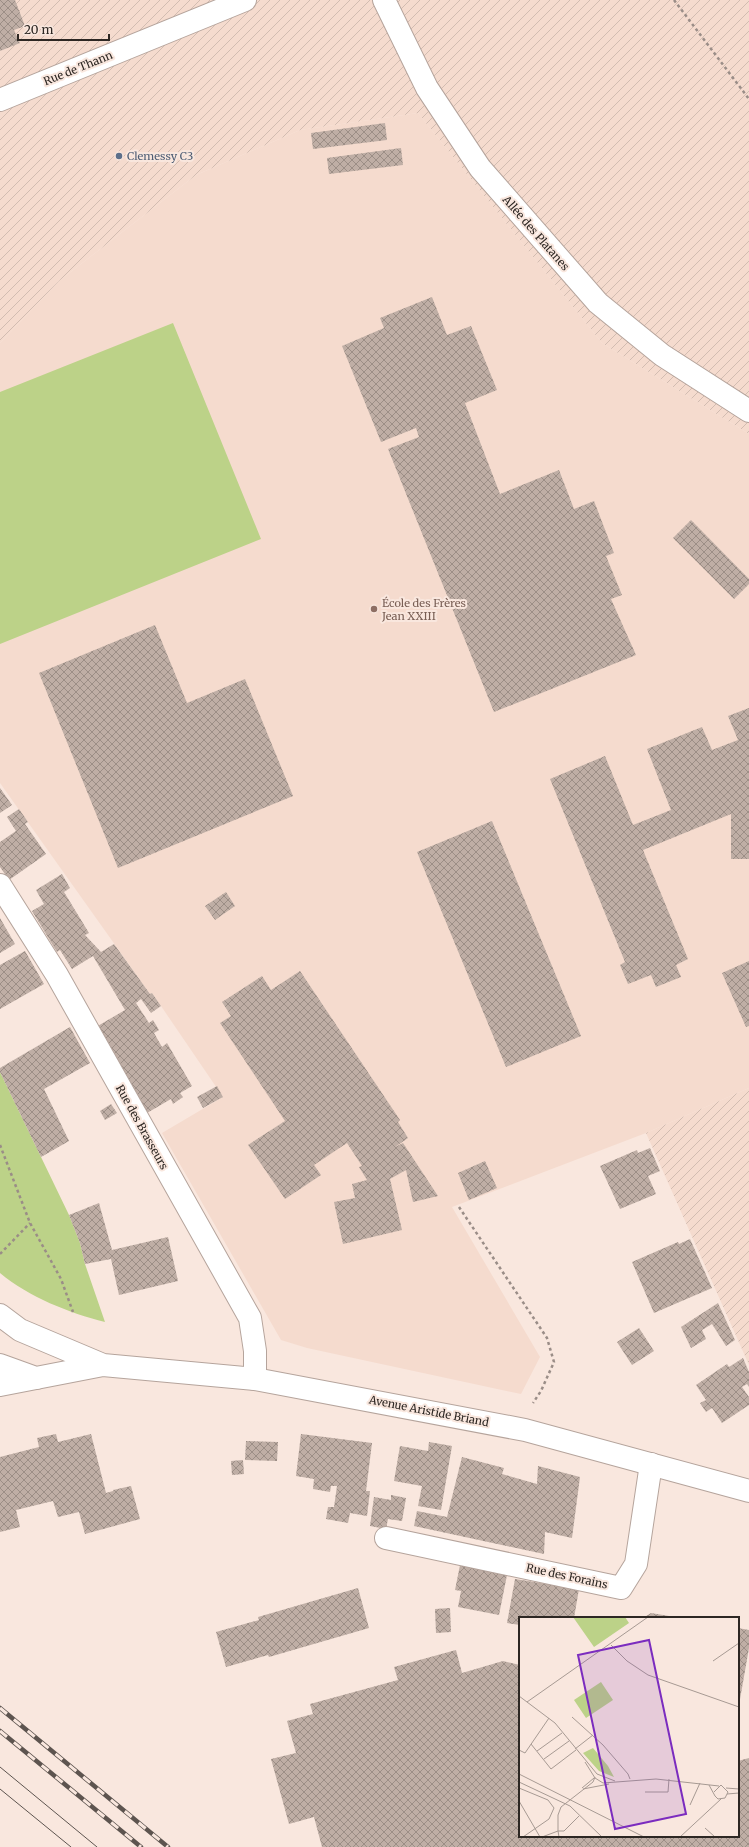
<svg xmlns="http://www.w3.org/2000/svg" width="749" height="1847" font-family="Merriweather,serif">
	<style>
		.built { fill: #f5dbce }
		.industrial { fill: url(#industrial-furrows) }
		.green { fill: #bcd288 }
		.building { fill: url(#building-cross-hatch) }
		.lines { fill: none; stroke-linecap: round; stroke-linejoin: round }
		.minor-casing { stroke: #b5a49c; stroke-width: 24 }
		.major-casing { stroke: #b5a49c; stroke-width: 24 }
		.path { stroke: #9a8d87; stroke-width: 2.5; stroke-dasharray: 3 3; stroke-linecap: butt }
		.minor { stroke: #fff; stroke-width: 22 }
		.major { stroke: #fff; stroke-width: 22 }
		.tram { stroke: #5d544f; stroke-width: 1 }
		.rail-casing { stroke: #5d544f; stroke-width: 4.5 }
		.rail { stroke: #f9e7de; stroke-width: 3; stroke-dasharray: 9; stroke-linecap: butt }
		.service-dot { fill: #5c6f8a; stroke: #f9e7de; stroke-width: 1.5 }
		.education-dot { fill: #8d6e63; stroke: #f9e7de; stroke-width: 1.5 }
		.labels { text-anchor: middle; stroke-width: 4; stroke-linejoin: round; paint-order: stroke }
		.street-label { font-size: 11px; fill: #2d2723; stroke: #f9e7de }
		.service-label { font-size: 11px; fill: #4e5e75; stroke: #f9e7de; text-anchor: start }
		.education-label { font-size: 11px; fill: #785e54; stroke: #f9e7de; text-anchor: start }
		.inset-road { fill: none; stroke: #a79a93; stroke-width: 1 }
		.view { fill: #7b2cbf; fill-opacity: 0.15; stroke: #7b2cbf; stroke-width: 2 }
		.inset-edge { fill: none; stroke: #2d2723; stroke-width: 2 }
	</style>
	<defs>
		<pattern id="industrial-furrows" width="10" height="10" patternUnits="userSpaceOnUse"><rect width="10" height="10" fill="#f5dbce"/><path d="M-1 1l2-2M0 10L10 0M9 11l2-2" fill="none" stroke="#d2bcb1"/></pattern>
		<pattern id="building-cross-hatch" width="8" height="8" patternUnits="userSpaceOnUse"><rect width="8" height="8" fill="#bfaea5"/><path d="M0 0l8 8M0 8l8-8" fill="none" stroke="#9c8e86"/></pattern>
	</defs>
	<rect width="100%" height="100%" fill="#f9e7de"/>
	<!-- built -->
	<path class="built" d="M418,113L602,343L749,434V1088L646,1133L452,1207L540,1357L521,1394L307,1348L281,1340L162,1133L223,1097L161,1006L152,993L150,994L0,783V343L59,281L196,175L300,130Z"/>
	<!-- industrial -->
	<path class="industrial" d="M0,0H749V434L602,343L418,113L300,130L196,175L59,281L0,343Z
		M749,1088V1365L646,1133Z"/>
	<!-- green -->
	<path class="green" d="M173,323L261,539L0,644V392Z
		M0,1072L69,1215L80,1243L85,1264L105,1322C69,1313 29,1297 0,1273Z"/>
	<!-- building -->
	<path class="building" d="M0,0H15L25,26L14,30L20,43L0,51Z
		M385,123L387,140L313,149L311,133Z
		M401,148L403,165L329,174L327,158Z
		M432,297L447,335L471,326L497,390L465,403L500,494L559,470L574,509L594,501L614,553L606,556L622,595L611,599L636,655L494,712L388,449L419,437L416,428L381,442L342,346L384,328L380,318Z
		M691,520L749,579V584L734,599L673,538Z
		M155,625L187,703L245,679L293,796L118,868L39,673Z
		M749,708V859H731V814L643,850L688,959L676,965L681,977L656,987L651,975L628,984L620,965L625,962L550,779L605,756L633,825L671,810L647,749L702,727L712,750L738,740L728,716Z
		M0,788L12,805L0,813Z
		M19,809L28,822L25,824L46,854L9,880L0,867V842L16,831L7,817Z
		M492,821L581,1036L506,1067L417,852Z
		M62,874L70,888L64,892L89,933L85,935L101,952L114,944L150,994L152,993L161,1006L151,1013L141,999L136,1003L149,1023L153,1020L159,1030L154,1033L162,1047L167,1043L192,1086L180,1093L183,1097L173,1104L171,1099L147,1113L96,1027L125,1010L93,956L72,969L60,950L57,952L32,911L44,904L36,890Z
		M226,892L235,906L215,920L205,906Z
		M0,918L15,944L0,953Z
		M25,951L44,984L0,1009V965Z
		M749,961V1026L746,1027L722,973Z
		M300,971L400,1120L398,1122L408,1138L395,1147L403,1143L438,1196L413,1202L406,1170L390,1179L402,1230L343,1244L334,1202L355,1198L352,1184L367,1180L359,1167L362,1166L347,1143L314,1165L321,1175L285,1199L248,1145L285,1121L220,1023L231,1016L222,1002L262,976L271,990Z
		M70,1027L90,1063L44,1089L69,1141L41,1157L0,1072V1068Z
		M217,1086L223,1097L203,1108L197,1097Z
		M111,1104L117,1113L105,1120L100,1111Z
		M650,1148L660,1171L648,1176L656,1194L620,1209L600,1166L637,1150L638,1153Z
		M485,1161L497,1188L469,1200L458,1173Z
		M99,1203L112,1250L168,1237L178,1281L119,1295L111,1259L85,1264L80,1243L69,1215Z
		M690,1239L712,1288L654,1313L632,1262L678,1242L679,1244Z
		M718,1303L735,1340L726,1346L712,1324L702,1330L706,1339L691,1348L681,1327Z
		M639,1328L654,1351L632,1365L617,1342Z
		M743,1358L749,1372V1387L747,1384L742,1387L749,1397V1405L722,1423L712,1408L706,1412L700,1403L706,1400L696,1385L727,1364L729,1367Z
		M56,1434L58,1442L91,1434L106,1493L113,1491V1490L131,1486L140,1519L85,1534L79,1512L58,1517L53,1501L16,1510L20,1527L0,1532V1457L39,1447L37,1438Z
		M301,1434L372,1443L366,1491H370L367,1516L350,1513L348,1523L326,1519L328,1507H334L337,1486H331L330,1492L313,1489L314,1479L296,1476Z
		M246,1441L278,1442L277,1461L245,1460Z
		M429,1442L452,1446L441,1510L418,1506L422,1486L394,1481L400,1446L428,1451Z
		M462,1457L504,1468L502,1474L537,1484L538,1466L580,1477L572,1538L545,1532L544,1554L414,1526L417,1511L447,1517Z
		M243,1460L244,1474L232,1475L231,1461Z
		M391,1495L406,1498L402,1521L388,1519L386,1529L370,1526L374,1497L391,1500Z
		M460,1565L507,1575L499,1615L458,1607L461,1591L455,1590Z
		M515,1579L579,1589L574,1618H520V1625L507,1623Z
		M358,1588L369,1628L269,1657L268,1655L226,1667L216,1632L259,1620L258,1617Z
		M450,1608L451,1632L436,1633L435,1609Z
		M651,1613L675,1617V1618H643Z
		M738,1628L749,1630V1648L739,1705Z
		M456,1650L462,1673L503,1661L520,1665V1836H738V1761L749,1758V1847H322L314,1817L289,1824L271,1759L296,1753L287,1721L313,1714L310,1704L398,1680L394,1667Z"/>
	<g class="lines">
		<!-- minor casing -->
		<g class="minor-casing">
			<path id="minor" d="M384,0L427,88L480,168L598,303L662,355L749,411
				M0,100L245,0
				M0,885L57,975L250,1318L255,1351V1379
				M0,1385L36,1378
				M386,1538L621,1588L636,1564L651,1464"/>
		</g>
		<!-- major casing -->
		<g class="major-casing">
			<path id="major" d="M0,1315L20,1330L103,1365
				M0,1365L36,1378L103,1365L255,1379L525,1430L749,1491"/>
		</g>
		<!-- path -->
		<path class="path" d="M674,0L749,99
			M0,1145L30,1223L61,1279L73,1312
			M459,1207L547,1338L554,1362L541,1391L533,1403
			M0,1254L30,1223"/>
		<!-- minor -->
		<use href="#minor" class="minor"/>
		<!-- major -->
		<use href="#major" class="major"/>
		<!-- tram -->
		<path class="tram" d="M0,1767L97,1847
			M0,1789L71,1847"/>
		<!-- rail casing -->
		<g class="rail-casing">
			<path id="rail" d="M0,1708L168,1847
				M0,1731L141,1847"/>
		</g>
		<!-- rail -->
		<use href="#rail" class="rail"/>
	</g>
	<!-- markers -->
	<circle class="service-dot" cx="119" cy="156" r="4"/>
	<circle class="education-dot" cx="374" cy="609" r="4"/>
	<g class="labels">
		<!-- street labels -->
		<g class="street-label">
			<text transform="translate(78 68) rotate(-22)" y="4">Rue de Thann</text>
			<text transform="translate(536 233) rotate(49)" y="4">Allée des Platanes</text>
			<text transform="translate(142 1127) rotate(61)" y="4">Rue des Brasseurs</text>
			<text transform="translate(429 1411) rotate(11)" y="4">Avenue Aristide Briand</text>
			<text transform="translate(567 1576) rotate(12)" y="4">Rue des Forains</text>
		</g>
		<!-- service labels -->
		<g class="service-label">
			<text x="127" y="160">Clemessy C3</text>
		</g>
		<!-- education labels -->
		<g class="education-label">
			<text x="382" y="607">École des Frères<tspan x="382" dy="13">Jean XXIII</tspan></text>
		</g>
	</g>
	<!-- overview -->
	<g transform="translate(519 1617)">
		<rect width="220" height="220" fill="#f9e7de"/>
		<path d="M54,0H106L110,6L75,30ZM82,65L94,83L67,101L55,83ZM74,131L89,149L95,160L80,154L64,136Z" fill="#bcd288"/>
		<path class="inset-road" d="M92,28L108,44L129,58L220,90M194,44L220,26M0,79L36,106L78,157L96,164M8,85L129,0M53,100L84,128L109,157L111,162M12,127L32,152L57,133M56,132L74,118M0,133L6,136L30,101M18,134L43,116M25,142L50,124M66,145L76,161L84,166L137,162L200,169M0,157L125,220M0,165L51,189L83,220M190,168L196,179L199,182L206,181L209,175L202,168L195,175M0,171L29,183L35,191L30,202L4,220M63,171L75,161M207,171L220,172M64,172L90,167M126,175H149L150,162M208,177L220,176M0,184L21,220M171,188L181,166M186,211L196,220M23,220L39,214V198L42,190L74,165L76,160M40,220L39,214H45L60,199M161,220L202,182"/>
		<path class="view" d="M130,23L167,197L96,212L59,38Z"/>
		<rect width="220" height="220" class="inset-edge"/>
	</g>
	<!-- scale -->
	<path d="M18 34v6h91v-6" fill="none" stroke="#2d2723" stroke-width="2"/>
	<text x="24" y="34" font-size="12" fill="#2d2723" stroke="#f9e7de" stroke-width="3" paint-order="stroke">20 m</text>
</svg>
